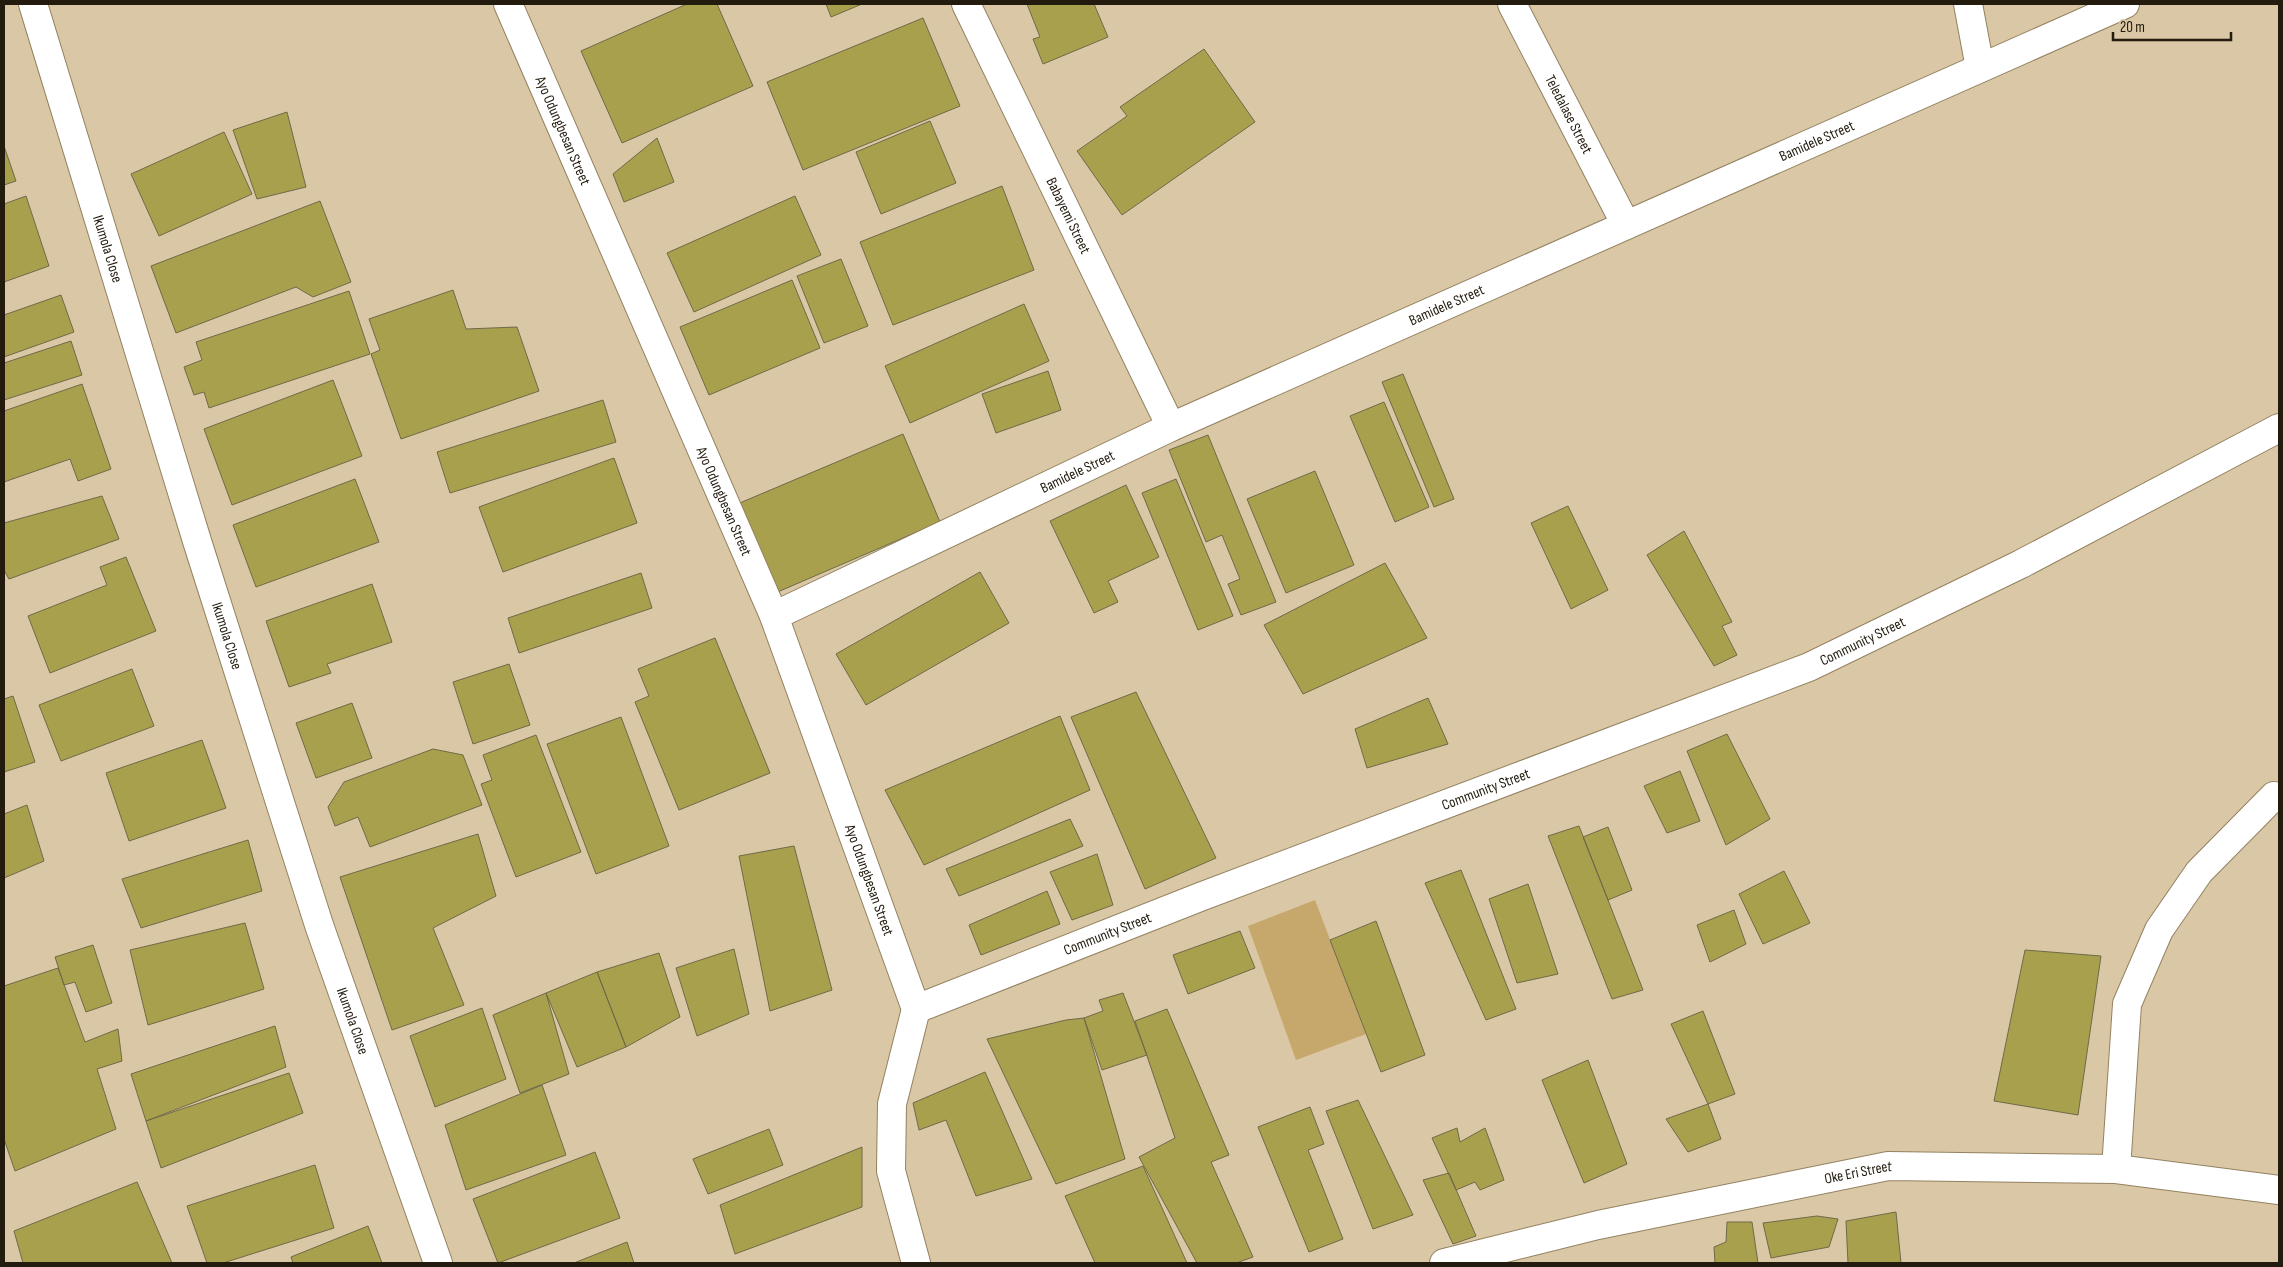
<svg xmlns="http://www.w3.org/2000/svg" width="2283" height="1267" font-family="'Sofia Sans Condensed',sans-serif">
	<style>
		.green { fill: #c6a76c }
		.building { fill: #a9a04e; stroke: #6e6a48 }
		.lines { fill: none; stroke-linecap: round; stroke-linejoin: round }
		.minor-casing { stroke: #938261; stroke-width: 30 }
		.minor { stroke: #fff; stroke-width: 28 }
		.labels { text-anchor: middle; stroke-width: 5; stroke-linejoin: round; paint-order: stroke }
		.street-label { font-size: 15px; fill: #221b0e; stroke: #dac7a5 }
	</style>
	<rect width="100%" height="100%" fill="#dac7a5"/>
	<!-- green -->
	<path class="green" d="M1315,900L1366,1034L1296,1060L1248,926Z"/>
	<!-- building -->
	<path class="building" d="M687,4H717L753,86L622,143L581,51Z
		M826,4H862L831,17Z
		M1027,4H1094L1108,37L1043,64L1033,39L1040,37Z
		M923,18L960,106L803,170L767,82Z
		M1204,49L1255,122L1122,215L1077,151L1127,116L1120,107Z
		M287,112L306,187L257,199L233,130Z
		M930,121L956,183L881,214L856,152Z
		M224,132L252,194L159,236L131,174Z
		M657,138L674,182L624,202L613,174Z
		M4,146L16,181L4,185Z
		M1002,186L1034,270L893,325L860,242Z
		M26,196L49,266L4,282V204Z
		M795,196L821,255L694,312L667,253Z
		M320,201L351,282L313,297L296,287L176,333L151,266Z
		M841,259L868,326L824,343L797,276Z
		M792,280L820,348L709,395L680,327Z
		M453,290L466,329L517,327L539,391L401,439L371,354L380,350L369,319Z
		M349,291L370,354L209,408L204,392L194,395L184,367L202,360L196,342Z
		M61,295L74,332L4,357V315Z
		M1024,304L1049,361L910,423L885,366Z
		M71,341L82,375L4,400V363Z
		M1048,371L1061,410L996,433L982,394Z
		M1403,374L1454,499L1434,507L1382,382Z
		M333,380L362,456L232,505L204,429Z
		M82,384L111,469L78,481L70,459L4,482V411Z
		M603,400L616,442L450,493L437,452Z
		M1384,402L1429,507L1395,522L1350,416Z
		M903,434L940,522L773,594L735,505Z
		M1208,435L1276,602L1241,615L1228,584L1240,579L1222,535L1206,542L1169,450Z
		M614,458L637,523L503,572L479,507Z
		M1315,471L1354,565L1286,593L1247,499Z
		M355,479L379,542L256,587L233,525Z
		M1176,479L1233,616L1198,630L1142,493Z
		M1126,485L1159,557L1108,581L1118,602L1094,613L1050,521Z
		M102,496L119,539L9,579L4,570V523Z
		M1568,506L1608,590L1571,609L1531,523Z
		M1684,531L1732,622L1722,626L1737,655L1714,666L1647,555Z
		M126,557L156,631L50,673L28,616L107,585L100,567Z
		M1385,563L1427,638L1303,694L1264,625Z
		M980,572L1009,623L866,705L836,654Z
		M641,573L652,608L519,653L508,618Z
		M372,584L392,642L327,664L331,673L289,687L266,621Z
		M715,638L770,773L679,810L635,702L649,696L638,669Z
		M509,664L530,725L473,744L453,682Z
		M132,669L154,726L61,761L39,705Z
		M1136,692L1216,858L1145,889L1071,717Z
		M13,696L35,762L4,772V699Z
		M1428,698L1448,744L1367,768L1355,729Z
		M352,703L372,758L316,778L296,723Z
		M1060,716L1090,790L924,865L885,790Z
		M621,717L669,846L596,874L547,744Z
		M1727,734L1770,819L1726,845L1687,751Z
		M536,735L581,852L516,877L481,784L492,780L483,755Z
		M202,740L226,808L129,841L106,773Z
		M433,749L463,755L482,805L370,847L358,817L335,826L328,807L344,782Z
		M1680,771L1700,821L1667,833L1644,786Z
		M27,805L44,861L4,878V814Z
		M1070,819L1083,846L959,896L946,869Z
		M1579,826L1608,900L1643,990L1612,999L1548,836Z
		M1608,827L1632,890L1608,900L1583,837Z
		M478,834L496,896L433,928L464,1005L392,1030L340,877Z
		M248,840L262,891L141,928L122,879Z
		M794,846L832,990L770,1011L739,856Z
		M1097,854L1113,905L1072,920L1050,872Z
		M1461,870L1516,1009L1486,1020L1425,883Z
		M1784,871L1810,923L1763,944L1739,894Z
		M1528,884L1558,974L1517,983L1489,899Z
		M1047,891L1060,924L981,955L969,925Z
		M1734,910L1746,944L1710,962L1697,925Z
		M1376,921L1425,1055L1381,1072L1330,940Z
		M245,923L264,989L148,1025L130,950Z
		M1240,931L1255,968L1188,994L1173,955Z
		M93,945L112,1003L86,1012L75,982L64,985L55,957Z
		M734,949L749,1014L697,1036L676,968Z
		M2025,950L2101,956L2078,1115L1994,1101Z
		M659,953L680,1017L626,1047L597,972Z
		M58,968L85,1042L118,1029L122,1061L97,1069L116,1129L15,1171L4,1139V986Z
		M597,972L626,1047L577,1067L546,993Z
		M546,993L569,1074L520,1093L493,1015Z
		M1123,993L1147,1055L1102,1070L1084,1018L1103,1011L1099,1000Z
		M482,1008L506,1079L435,1107L410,1036Z
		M1167,1009L1229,1155L1211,1162L1253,1257L1236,1263H1197L1139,1157L1175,1138L1135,1021Z
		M1703,1011L1735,1094L1708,1104L1671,1024Z
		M1084,1018L1125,1159L1056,1184L987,1039L1066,1020Z
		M275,1026L286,1067L146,1121L131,1074Z
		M1588,1060L1627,1164L1584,1183L1542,1080Z
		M985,1072L1032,1179L976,1196L946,1120L919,1130L913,1103Z
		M289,1073L303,1113L161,1168L146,1121Z
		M542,1085L566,1155L466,1190L445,1125Z
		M1358,1100L1413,1215L1373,1229L1326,1111Z
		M1708,1104L1721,1139L1688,1152L1666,1119Z
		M1310,1107L1324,1144L1308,1150L1343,1239L1309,1252L1258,1127Z
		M1457,1128L1460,1142L1485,1128L1504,1180L1480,1190L1475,1182L1456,1190L1432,1138Z
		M769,1129L783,1165L708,1194L693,1159Z
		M862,1147V1207L735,1254L720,1205Z
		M595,1152L620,1218L498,1263L473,1199Z
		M315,1165L334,1228L223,1263H207L187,1206Z
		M1143,1166L1187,1263H1095L1065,1196Z
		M1449,1173L1476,1236L1453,1244L1423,1180Z
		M137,1182L172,1263H23L14,1231Z
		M1896,1212L1901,1263H1848L1846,1221Z
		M1817,1216L1838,1219L1829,1247L1771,1258L1763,1223Z
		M1727,1222H1752L1758,1263H1715L1714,1247L1726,1242Z
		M368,1226L382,1263H293L291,1257Z
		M627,1242L634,1263H574Z"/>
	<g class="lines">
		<!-- minor casing -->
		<g class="minor-casing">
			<g id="minor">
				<path id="s1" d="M33,4L197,541L319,925L438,1263"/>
				<path id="s2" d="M508,4L774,616L916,1009"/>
				<path id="s3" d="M966,4L1171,427"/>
				<path id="s4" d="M1512,4L1626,225"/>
				<path d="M1968,4L1980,68"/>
				<path id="s5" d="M774,616L1171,427L2125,4"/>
				<path d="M2116,1169L2127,1004L2159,930L2199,872L2274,796"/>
				<path id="s6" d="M916,1263L891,1171L892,1104L916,1009L1200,897L1809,667L2021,564L2279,428"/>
				<path id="s7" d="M1444,1263L1598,1225L1888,1166L2116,1169L2279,1190"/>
			</g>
		</g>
		<!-- minor -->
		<use href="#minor" class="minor"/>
	</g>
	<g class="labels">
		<!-- street labels -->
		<g class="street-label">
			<text dy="5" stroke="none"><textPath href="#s4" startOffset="124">Teledalase Street</textPath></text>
			<text dy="5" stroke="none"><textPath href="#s2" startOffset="138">Ayo Odungbesan Street</textPath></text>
			<text dy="5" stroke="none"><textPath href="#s5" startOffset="1146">Bamidele Street</textPath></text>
			<text dy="5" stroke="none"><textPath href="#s3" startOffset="235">Babayemi Street</textPath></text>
			<text dy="5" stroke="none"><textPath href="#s1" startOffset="256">Ikumola Close</textPath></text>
			<text dy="5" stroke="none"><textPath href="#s5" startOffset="741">Bamidele Street</textPath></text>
			<text dy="5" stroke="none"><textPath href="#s5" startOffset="336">Bamidele Street</textPath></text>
			<text dy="5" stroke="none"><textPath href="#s2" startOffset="542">Ayo Odungbesan Street</textPath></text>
			<text dy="5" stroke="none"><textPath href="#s1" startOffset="661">Ikumola Close</textPath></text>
			<text dy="5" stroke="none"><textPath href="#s6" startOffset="1276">Community Street</textPath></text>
			<text dy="5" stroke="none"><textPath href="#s6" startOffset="871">Community Street</textPath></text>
			<text dy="5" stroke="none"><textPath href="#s2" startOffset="948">Ayo Odungbesan Street</textPath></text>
			<text dy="5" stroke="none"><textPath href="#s6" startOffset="466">Community Street</textPath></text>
			<text dy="5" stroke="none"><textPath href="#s1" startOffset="1066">Ikumola Close</textPath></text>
			<text dy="5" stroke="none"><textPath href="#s7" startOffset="424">Oke Eri Street</textPath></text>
		</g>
	</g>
	<!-- border -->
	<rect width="2283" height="1267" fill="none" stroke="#221b0e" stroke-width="10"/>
	<!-- scale -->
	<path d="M2113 32v8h118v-8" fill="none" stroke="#221b0e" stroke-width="2.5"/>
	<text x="2120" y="32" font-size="15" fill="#221b0e" stroke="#dac7a5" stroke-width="4" paint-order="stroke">20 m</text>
</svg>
